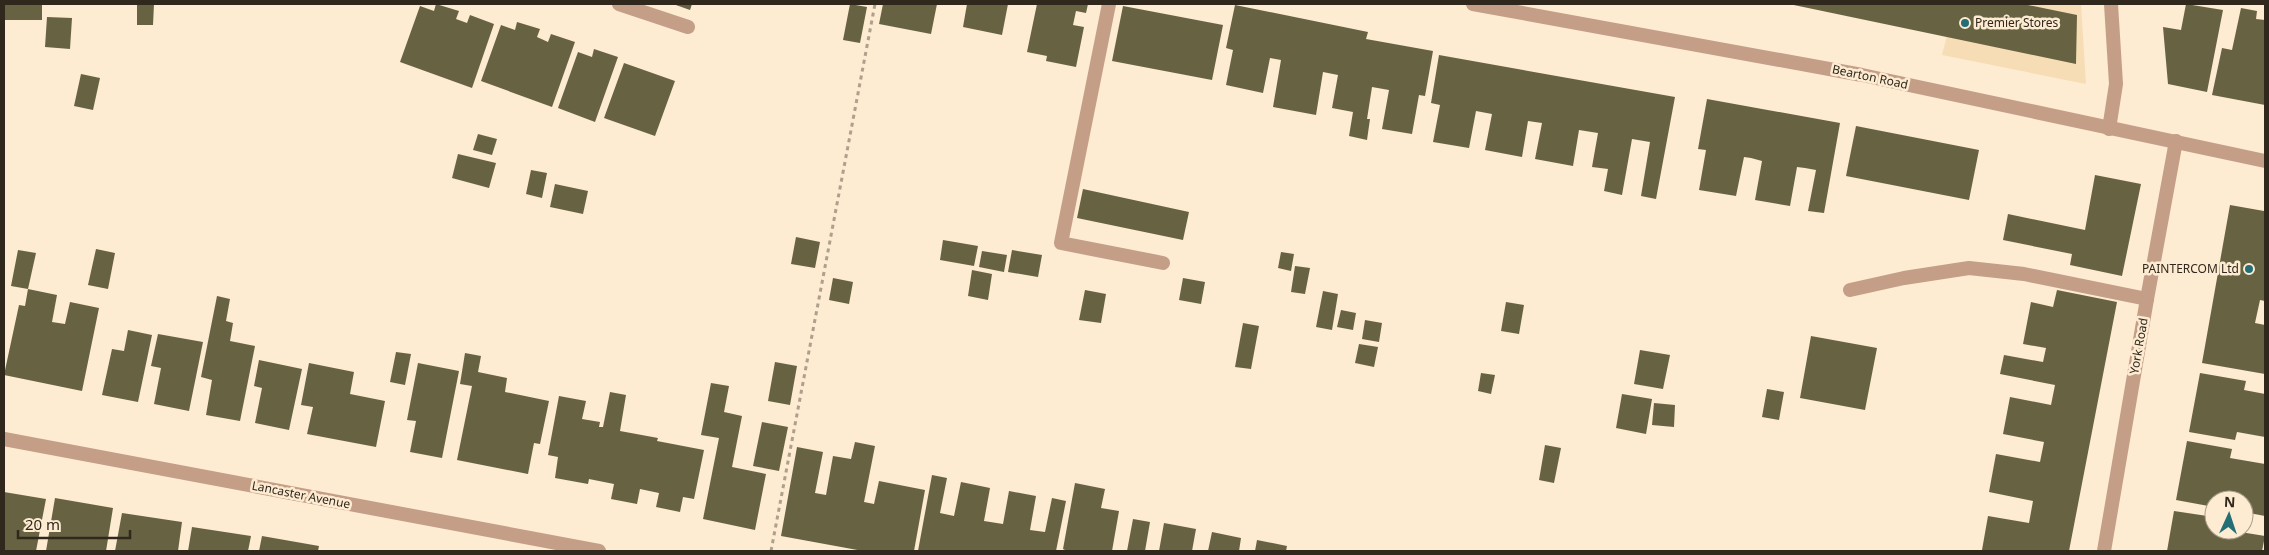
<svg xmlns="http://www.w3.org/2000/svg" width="2269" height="555" font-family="'Noto Sans',sans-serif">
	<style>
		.built { fill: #f7ddb6 }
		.building { fill: #676342 }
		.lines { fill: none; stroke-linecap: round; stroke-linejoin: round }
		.path { stroke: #aea08c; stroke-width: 3; stroke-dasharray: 4 4; stroke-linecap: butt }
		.service { stroke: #c49e87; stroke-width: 14 }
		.minor { stroke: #c49e87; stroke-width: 14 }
		.tertiary { stroke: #c49e87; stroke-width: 14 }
		.poi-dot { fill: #246e75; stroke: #fdebd2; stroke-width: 2 }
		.labels { text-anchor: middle; stroke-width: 5; stroke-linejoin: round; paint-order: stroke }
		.poi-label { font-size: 12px; fill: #30281c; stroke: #fdebd2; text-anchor: start }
		.street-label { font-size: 12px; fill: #30281c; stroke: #fdebd2 }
	</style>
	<rect width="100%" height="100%" fill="#fdebd2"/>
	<!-- built -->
	<path class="built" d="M1955,4H2081L2086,84L1942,55Z"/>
	<!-- building -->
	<path class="building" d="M4,4H42V20H4Z
		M137,4H154L153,25H137Z
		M436,4L459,11L456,19L467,23L470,15L494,24L472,88L400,62L420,6L434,11Z
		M673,4H692L690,10Z
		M850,4L867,7L860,43L843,40Z
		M883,4H937L931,34L879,24Z
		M967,4H1008L1002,35L963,27Z
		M1037,4H1088L1086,13L1076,11L1073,25L1084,27L1076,67L1046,61L1047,56L1027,52Z
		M1789,4H2023L2077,15L2076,64Z
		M2186,4L2223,10L2207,92L2168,84L2163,27L2181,30Z
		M1235,5L1368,32L1366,39L1433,51L1425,96L1419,95L1412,134L1382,129L1389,90L1372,87L1367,119H1370L1367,140L1349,136L1353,112L1332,108L1338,75L1323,72L1316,115L1273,107L1281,60L1270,58L1263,93L1226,85L1233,50L1226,48Z
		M1123,6L1223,25L1212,80L1112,61Z
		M2241,8L2257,11L2256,19L2265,20V105L2212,95L2222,48L2232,50Z
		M47,17L72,18L70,49L45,47Z
		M517,22L540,29L537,37L548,42L551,34L575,42L552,107L481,81L501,25L515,30Z
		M594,49L618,57L595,122L558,108L578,52L592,57Z
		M1439,55L1675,97L1656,199L1641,196L1650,142L1632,139L1622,195L1604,191L1608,169L1592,167L1598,133L1579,130L1573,166L1535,159L1542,123L1528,121L1522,157L1485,150L1492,114L1476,111L1469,148L1433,142L1440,105L1431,103Z
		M624,63L675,81L655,136L604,118Z
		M81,74L100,78L93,110L74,106Z
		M1707,99L1840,123L1824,213L1808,211L1816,170L1805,168L1797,167L1790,206L1755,200L1762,161L1751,158L1744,157L1736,196L1699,190L1706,150L1698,149Z
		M1856,126L1979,150L1969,200L1846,176Z
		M478,134L497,139L492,155L473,150Z
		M458,154L496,163L489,188L452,178Z
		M531,170L547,173L542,198L526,194Z
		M2095,175L2141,184L2122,276L2070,265L2072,254L2003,240L2008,214L2085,230Z
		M555,184L588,191L583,214L550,207Z
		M1083,189L1189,212L1183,240L1077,218Z
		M2230,205L2264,211L2265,301L2260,300L2255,323L2265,325V374L2202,363Z
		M796,237L820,242L815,268L791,264Z
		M943,240L978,246L974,266L940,260Z
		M96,249L115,253L108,289L88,285Z
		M18,250L36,253L28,289L11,286Z
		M1012,250L1042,255L1038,277L1008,272Z
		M982,251L1007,255L1004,272L979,267Z
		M1281,252L1294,254L1291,271L1278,268Z
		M1295,266L1310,268L1305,294L1291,292Z
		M972,270L992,274L988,300L968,296Z
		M833,278L853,282L849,304L829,300Z
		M1183,278L1205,282L1201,304L1179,300Z
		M28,289L57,295L52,322L65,324L70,302L99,308L82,391L4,375L19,305L25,306Z
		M1085,290L1106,294L1101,323L1079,320Z
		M2057,290L2117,302L2069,551L1982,550L1988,516L2029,523L2033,501L1989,492L1996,454L2040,462L2044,442L2003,434L2010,397L2051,405L2055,385L2000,374L2004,355L2043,362L2046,348L2023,344L2031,302L2053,307Z
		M1323,291L1338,294L1332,330L1316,327Z
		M217,296L230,299L226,321L233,323L230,341L255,346L240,421L206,415L212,380L201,377Z
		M1506,302L1524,305L1519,334L1501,331Z
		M1341,310L1356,313L1353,330L1337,327Z
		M1365,320L1382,323L1379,342L1362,339Z
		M1243,323L1259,326L1251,369L1235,367Z
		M128,330L152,335L138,402L102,395L112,349L124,351Z
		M158,334L203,342L189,411L154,404L161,368L151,366Z
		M1811,336L1877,348L1865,410L1800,398Z
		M1359,344L1378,347L1374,367L1355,363Z
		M1640,350L1670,355L1663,389L1634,384Z
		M396,352L411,354L405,385L390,382Z
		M465,353L481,356L478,372L507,378L505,392L549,401L540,444L534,443L528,474L457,460L472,386L460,384Z
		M259,360L302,369L289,430L255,423L262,388L254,386Z
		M775,362L797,366L790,405L768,401Z
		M309,363L354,372L350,394L385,401L376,447L307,434L313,407L301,405Z
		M418,363L459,371L442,458L410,452L416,421L407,420Z
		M1481,373L1495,375L1491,394L1478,391Z
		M2200,373L2246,381L2244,390L2265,394V437L2237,432L2235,440L2189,432Z
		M711,383L729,386L724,412L742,416L732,467L766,474L755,530L703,519L719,438L701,435Z
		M1767,389L1784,392L1779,420L1762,417Z
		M610,392L626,395L620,431L658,438L657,441L704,450L694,499L683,497L680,512L656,507L659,493L640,489L637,504L611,499L614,484L589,479L588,484L555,478L558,457L548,455L559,396L586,401L582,419L600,422L599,427H603Z
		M1622,394L1652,399L1646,434L1616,428Z
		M1654,403L1675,405L1674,427L1652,425Z
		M762,422L788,427L779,471L753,466Z
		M2187,441L2232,449L2230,458L2265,464V516L2244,512V500H2214V507L2176,500Z
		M855,442L875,446L864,502L874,504L879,481L925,490L914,551H863L781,536L797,447L823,452L815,493L826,495L833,456L851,459Z
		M1545,445L1561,448L1554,483L1539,480Z
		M932,475L947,478L940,513L954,516L961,482L990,488L984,521L1003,524L1009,491L1036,496L1030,530L1045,532L1052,498L1066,501L1056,551H918Z
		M1075,483L1105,489L1101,508L1119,511L1112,551H1067L1063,549Z
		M4,492L46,499L36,551H4Z
		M55,498L113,508L106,551H46Z
		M2174,511L2214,517V530H2228L2265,536L2262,551H2167Z
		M122,513L182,522L178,551H115Z
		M1133,519L1150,522L1145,551H1127Z
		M1164,523L1196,529L1192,551H1159Z
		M192,527L251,536L248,551H188Z
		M1212,532L1241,538L1239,551H1208Z
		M262,536L319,546L318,551H259Z
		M1257,540L1287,546L1286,551H1255Z"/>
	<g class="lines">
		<!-- path -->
		<path class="path" d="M771,551L875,4"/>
		<!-- service -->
		<path class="service" d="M1109,4L1061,243L1163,263
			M1850,290L1904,278L1969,268L2024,274L2147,299"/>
		<!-- minor -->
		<path class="minor" d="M619,4L688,27
			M2109,129L2116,84L2111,4
			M4,439L599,551
			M2104,551L2147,299L2176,141"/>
		<!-- tertiary -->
		<path class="tertiary" d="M1473,4L1862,75L2265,161"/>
	</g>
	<!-- markers -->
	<g class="poi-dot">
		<circle cx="1965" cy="23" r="5"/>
		<circle cx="2249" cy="269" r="5"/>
	</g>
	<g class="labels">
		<!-- poi labels -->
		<g class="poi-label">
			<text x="1975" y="27">Premier Stores</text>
			<text x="2239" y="273" text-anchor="end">PAINTERCOM Ltd</text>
		</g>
		<!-- street labels -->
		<g class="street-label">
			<text transform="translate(1870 77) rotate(12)" y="4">Bearton Road</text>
			<text transform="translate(2139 346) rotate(-80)" y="4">York Road</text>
			<text transform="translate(301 495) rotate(11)" y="4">Lancaster Avenue</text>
		</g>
	</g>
	<!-- border -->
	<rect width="2269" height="555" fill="none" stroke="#30281c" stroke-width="10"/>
	<!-- north arrow -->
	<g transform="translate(2229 515) rotate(3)"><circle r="24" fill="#fdebd2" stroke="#ab9d89"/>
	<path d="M0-4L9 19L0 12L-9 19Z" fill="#246e75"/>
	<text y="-8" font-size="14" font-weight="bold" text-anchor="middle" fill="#30281c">N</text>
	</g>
	<!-- scale -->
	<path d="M18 530v8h112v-8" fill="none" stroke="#30281c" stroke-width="2.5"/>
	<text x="25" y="530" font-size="15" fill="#30281c" stroke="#fdebd2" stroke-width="4" paint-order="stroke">20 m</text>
</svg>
